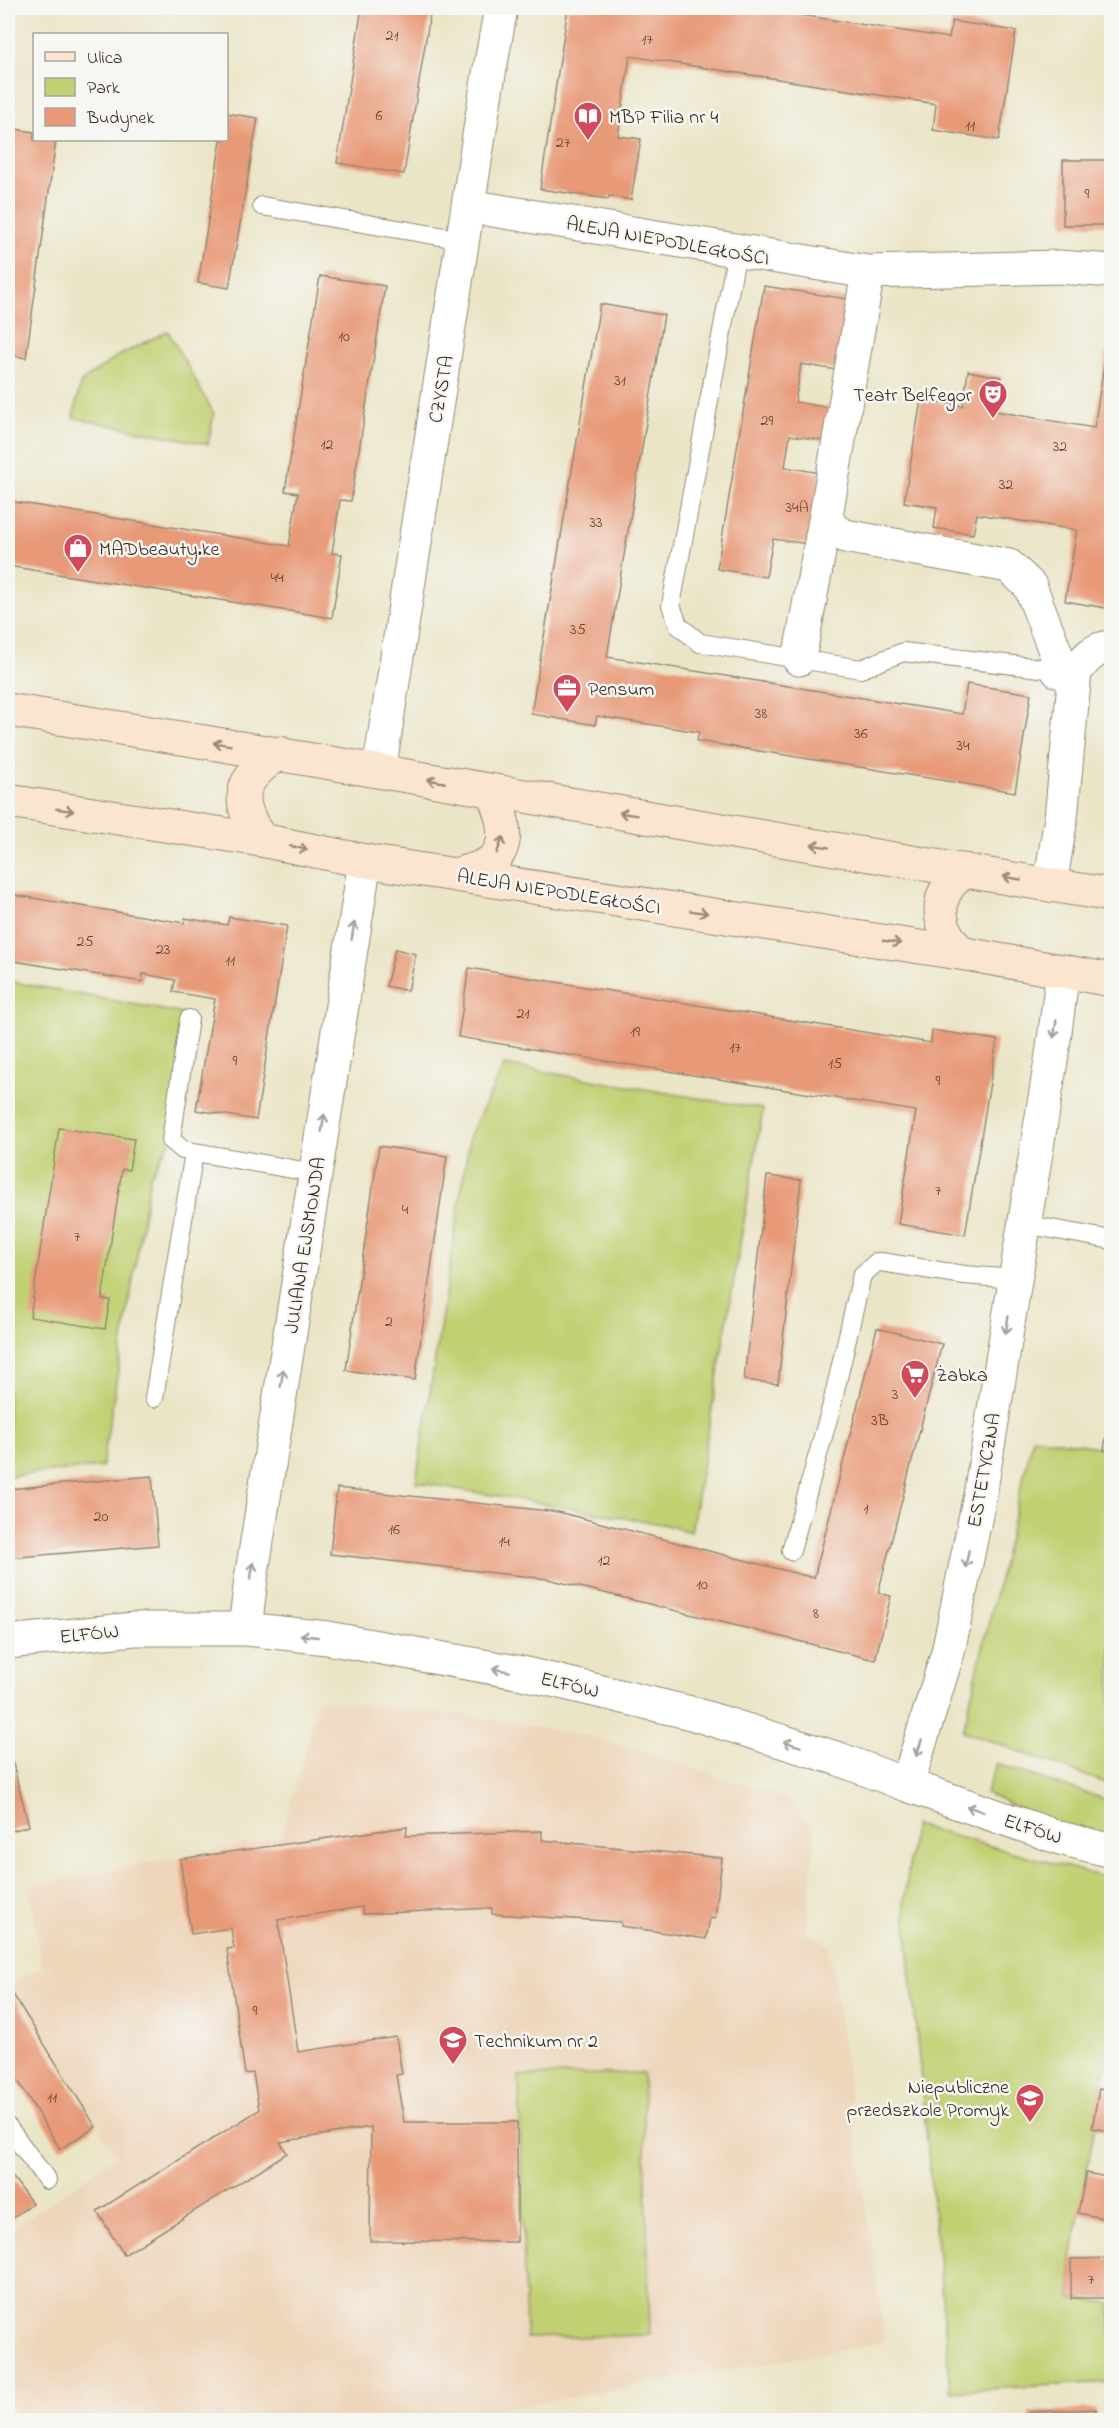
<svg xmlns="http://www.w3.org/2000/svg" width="1119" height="2428" font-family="'Indie Flower',sans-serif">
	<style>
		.built { fill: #eed6bb }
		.green { fill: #c1d072; stroke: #7e7d48; stroke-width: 1.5 }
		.building { fill: #e89977 }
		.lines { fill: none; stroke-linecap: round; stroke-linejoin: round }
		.lane-casing { stroke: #938872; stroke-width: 20 }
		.street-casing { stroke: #938872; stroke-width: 35 }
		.secondary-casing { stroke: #938872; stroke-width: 35 }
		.lane { stroke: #fff; stroke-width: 18 }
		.street { stroke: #fff; stroke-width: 33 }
		.secondary { stroke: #fce5d0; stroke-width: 33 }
		.oneway { stroke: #9c8877 }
		.oneway2 { stroke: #a79f9a }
		.labels { text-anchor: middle; stroke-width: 5; stroke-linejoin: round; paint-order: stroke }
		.number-label { font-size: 16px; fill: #664634 }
		.poi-label { font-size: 20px; fill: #3b2a1e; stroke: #f6f6f2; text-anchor: start }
		.street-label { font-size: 20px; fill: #3b2a1e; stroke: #f6f6f2 }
	</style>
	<rect width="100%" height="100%" fill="#f6f6f2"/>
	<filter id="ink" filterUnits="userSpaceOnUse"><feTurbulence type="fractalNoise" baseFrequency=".0167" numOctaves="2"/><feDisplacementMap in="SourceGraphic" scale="12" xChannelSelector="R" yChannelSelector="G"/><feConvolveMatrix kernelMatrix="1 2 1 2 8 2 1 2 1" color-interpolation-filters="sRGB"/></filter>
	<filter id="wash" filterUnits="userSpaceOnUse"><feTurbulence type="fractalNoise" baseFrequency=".008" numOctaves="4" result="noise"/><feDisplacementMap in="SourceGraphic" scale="24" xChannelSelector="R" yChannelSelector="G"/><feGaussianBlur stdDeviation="1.35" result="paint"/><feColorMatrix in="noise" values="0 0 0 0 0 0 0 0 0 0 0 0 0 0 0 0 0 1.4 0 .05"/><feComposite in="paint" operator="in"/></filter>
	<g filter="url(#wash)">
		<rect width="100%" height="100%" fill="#ebe5c7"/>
		<!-- built -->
		<path class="built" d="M319,1700L484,1718L598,1738L786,1798L815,1831L806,1933L829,1945L885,2342L442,2420H18L15,2409L8,2408V2232L116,2156L11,1985L41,1967L30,1886L281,1837Z"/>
		<!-- green -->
		<path class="green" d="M168,331L214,414L208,444L73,418L81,382L118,356Z
			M8,981L180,1013L189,1019L171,1140L150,1176L102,1467L8,1476Z
			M504,1065L763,1109L691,1532L662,1524L416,1482L470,1135Z
			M1033,1437L1111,1449V1785L963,1731Z
			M996,1764L1111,1801V1841L1062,1828L986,1793Z
			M914,1825L1111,1879V2047H1109L1071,2259V2298L1111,2303V2382L951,2391L904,1903Z
			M643,2073L650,2335L526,2338L519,2076Z"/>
		<g id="blocks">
			<!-- building -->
			<path class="building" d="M335,8H431L404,174L337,163L361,13Z
				M568,8H755L949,38L952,21L1016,31L999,140L933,130L936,104L630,56L618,136L641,139L631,200L609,196L608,199L540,189Z
				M226,113L258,118L229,288L198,283L221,140H226Z
				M8,128L34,132V140H56L26,358L8,355Z
				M1063,160H1112V225H1063Z
				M320,276L385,286L351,501L340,500L332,553L342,554L332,618L8,566V501L289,546L298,493L285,491Z
				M764,286L848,299L836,370L801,364L795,402L831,408L826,441L790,435L785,467L821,473L809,544L773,539L766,577L717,569Z
				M600,304L664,315L607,657L962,714L967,684L1031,694L1015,792L697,741L699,732L597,716L595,725L531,714Z
				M1106,352L1112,353V609L1065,601L1077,530L977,514L973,534L934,528L937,507L904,502L921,400L963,406L968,371L1001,377L995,411L1094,428Z
				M8,894L184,923L185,918L227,925L229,917L287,926L256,1120L196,1110L215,999L173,992L175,980L143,974L142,982L8,960Z
				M395,949L416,954L408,991L386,986Z
				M469,968L931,1043L932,1030L997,1040L965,1235L898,1224L916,1111L458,1037Z
				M59,1128L134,1139L129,1170L122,1169L102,1299L110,1300L105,1329L30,1317Z
				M379,1146L447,1156L415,1380L346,1370Z
				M767,1176L801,1180L778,1384L744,1380Z
				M877,1328L942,1344L878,1593L891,1596L875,1660L548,1579L330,1554L337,1488L558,1512L814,1578Z
				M1110,1407H1112V1451L1104,1450Z
				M152,1476L158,1545L8,1558V1489Z
				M12,1760L29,1826L8,1832V1762Z
				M407,1827L406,1836L542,1831V1840L722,1858L715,1919L710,1918L706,1939L621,1926V1922L492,1914V1908L363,1914L362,1907L278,1920L298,2052L396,2037L402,2074L396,2075L404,2122H517V2242L370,2241L371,2127L280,2142L287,2153L124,2255L97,2211L259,2110L253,2073L245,2074L227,1949L234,1948L231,1928L191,1934L180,1859Z
				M11,1991L96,2127L60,2149L8,2065V1994Z
				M1099,2089L1112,2091V2132L1092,2128Z
				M8,2171L32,2203L8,2222Z
				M1086,2173L1112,2178V2220L1078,2213Z
				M1112,2258V2298H1071V2259Z
				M1096,2409V2420H1029V2412Z"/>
		</g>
	</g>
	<g filter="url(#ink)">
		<use href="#blocks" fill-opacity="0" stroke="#938872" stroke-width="1.5"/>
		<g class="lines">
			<!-- lane casing -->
			<g class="lane-casing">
				<path id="lane" d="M262,206L463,240
					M737,251L671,605L678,625L700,643L861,669L903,652L1065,671
					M189,1019L171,1140L183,1150L315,1173
					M1024,1224L1112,1240
					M154,1398L194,1152
					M791,1551L831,1408L862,1275L877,1262H881L964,1275L1014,1279
					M8,2127L47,2180"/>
			</g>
			<!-- street casing -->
			<g class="street-casing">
				<path id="street" d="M469,206L868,272L1059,267L1112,271
					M868,272L826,515L831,528L845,536L1009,566L1030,586L1057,656L1058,671
					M799,659L826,515
					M379,771L487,85L501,8
					M1050,885L1061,818L1075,672C1086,658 1093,648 1112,647
					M245,1629L251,1579L365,861
					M8,1642L134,1629H245L327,1638L522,1673L691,1713L839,1759L907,1785L1060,1838L1112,1851
					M907,1785L948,1652L980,1495L1052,1055L1063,971"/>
			</g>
			<!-- secondary casing -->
			<g class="secondary-casing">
				<path id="secondary" d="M8,710C376,768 743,836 1112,895
					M8,801L261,840L365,861L965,954L1112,980
					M261,840C234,798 238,780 280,753
					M964,870C959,876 952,881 948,887C933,908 944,942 965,954
					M456,875C464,872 474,870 483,866C515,852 503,815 492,792"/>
			</g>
			<!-- lane -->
			<use href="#lane" class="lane"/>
			<!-- street -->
			<use href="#street" class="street"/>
			<!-- secondary -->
			<use href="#secondary" class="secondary"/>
		</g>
		<!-- one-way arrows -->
		<defs><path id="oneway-shaft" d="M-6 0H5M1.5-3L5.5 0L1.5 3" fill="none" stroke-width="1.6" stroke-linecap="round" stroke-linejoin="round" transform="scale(1.5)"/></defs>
		<g class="oneway">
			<use href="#oneway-shaft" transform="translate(222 744) rotate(-171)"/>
			<use href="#oneway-shaft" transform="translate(436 781) rotate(-169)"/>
			<use href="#oneway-shaft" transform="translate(65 810) rotate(9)"/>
			<use href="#oneway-shaft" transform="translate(628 814) rotate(-171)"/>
			<use href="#oneway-shaft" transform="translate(500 845) rotate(-68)"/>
			<use href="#oneway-shaft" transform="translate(820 846) rotate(-171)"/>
			<use href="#oneway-shaft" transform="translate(299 848) rotate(12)"/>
			<use href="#oneway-shaft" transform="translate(1012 878) rotate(-170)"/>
			<use href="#oneway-shaft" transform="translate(699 912) rotate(9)"/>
			<use href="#oneway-shaft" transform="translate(892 942) rotate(9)"/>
		</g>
		<g class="oneway2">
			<use href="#oneway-shaft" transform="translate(353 931) rotate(-81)"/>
			<use href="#oneway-shaft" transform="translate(1055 1029) rotate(99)"/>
			<use href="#oneway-shaft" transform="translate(323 1123) rotate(-81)"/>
			<use href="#oneway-shaft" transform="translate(1007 1325) rotate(99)"/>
			<use href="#oneway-shaft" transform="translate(282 1378) rotate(-81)"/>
			<use href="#oneway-shaft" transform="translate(967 1559) rotate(101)"/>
			<use href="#oneway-shaft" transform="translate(252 1571) rotate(-81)"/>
			<use href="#oneway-shaft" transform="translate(309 1636) rotate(-174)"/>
			<use href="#oneway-shaft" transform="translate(501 1670) rotate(-170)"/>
			<use href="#oneway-shaft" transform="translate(792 1744) rotate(-163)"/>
			<use href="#oneway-shaft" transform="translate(919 1748) rotate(108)"/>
			<use href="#oneway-shaft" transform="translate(975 1809) rotate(-161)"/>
		</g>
	</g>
	<!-- icons -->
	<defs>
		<g id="library-pin" transform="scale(1.5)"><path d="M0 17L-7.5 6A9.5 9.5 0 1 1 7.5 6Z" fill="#d1495b" stroke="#f6f6f2"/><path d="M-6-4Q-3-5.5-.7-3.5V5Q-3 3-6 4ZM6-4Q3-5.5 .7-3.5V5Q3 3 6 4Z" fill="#fff"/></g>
		<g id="theatre-pin" transform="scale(1.5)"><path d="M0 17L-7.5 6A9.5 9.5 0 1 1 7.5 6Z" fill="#d1495b" stroke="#f6f6f2"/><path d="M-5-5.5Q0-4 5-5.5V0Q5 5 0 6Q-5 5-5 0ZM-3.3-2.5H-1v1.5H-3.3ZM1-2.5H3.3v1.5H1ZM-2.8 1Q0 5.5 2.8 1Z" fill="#fff"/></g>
		<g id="shop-pin" transform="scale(1.5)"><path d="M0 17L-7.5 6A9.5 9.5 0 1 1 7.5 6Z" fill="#d1495b" stroke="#f6f6f2"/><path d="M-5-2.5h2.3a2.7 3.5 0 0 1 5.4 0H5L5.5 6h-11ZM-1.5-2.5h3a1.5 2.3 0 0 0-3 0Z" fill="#fff"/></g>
		<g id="office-pin" transform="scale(1.5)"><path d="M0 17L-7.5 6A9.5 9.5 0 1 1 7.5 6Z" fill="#d1495b" stroke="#f6f6f2"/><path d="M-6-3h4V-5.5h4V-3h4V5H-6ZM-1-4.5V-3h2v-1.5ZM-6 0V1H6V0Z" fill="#fff"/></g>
		<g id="supermarket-pin" transform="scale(1.5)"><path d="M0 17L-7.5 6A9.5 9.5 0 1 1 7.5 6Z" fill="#d1495b" stroke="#f6f6f2"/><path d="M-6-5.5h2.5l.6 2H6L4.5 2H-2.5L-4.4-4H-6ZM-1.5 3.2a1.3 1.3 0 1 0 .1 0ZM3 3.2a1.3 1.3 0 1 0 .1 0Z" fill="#fff"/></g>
		<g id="school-pin" transform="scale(1.5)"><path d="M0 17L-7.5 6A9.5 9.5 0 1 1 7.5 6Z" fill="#d1495b" stroke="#f6f6f2"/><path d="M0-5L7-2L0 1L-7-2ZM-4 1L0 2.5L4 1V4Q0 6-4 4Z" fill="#fff"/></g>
	</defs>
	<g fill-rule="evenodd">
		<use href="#library-pin" x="588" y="116"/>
		<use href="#theatre-pin" x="993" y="394"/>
		<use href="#shop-pin" x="78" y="548"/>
		<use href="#office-pin" x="567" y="688"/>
		<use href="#supermarket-pin" x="915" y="1374"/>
		<use href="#school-pin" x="453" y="2040"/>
		<use href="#school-pin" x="1030" y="2098"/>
	</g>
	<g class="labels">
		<!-- number labels -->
		<g class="number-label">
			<text x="392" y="40">21</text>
			<text x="647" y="44">17</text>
			<text x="379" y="120">6</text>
			<text x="970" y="130">11</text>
			<text x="563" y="147">27</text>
			<text x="1087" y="198">9</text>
			<text x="344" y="341">10</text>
			<text x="620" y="385">31</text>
			<text x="767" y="425">29</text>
			<text x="327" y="449">12</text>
			<text x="1060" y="451">32</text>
			<text x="1006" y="489">32</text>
			<text x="797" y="512">34A</text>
			<text x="596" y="527">33</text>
			<text x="277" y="582">44</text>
			<text x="578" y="634">35</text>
			<text x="761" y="718">38</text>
			<text x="861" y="738">36</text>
			<text x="963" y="750">34</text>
			<text x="85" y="946">25</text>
			<text x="163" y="954">23</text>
			<text x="230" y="965">11</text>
			<text x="523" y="1018">21</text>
			<text x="635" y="1036">19</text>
			<text x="735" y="1052">17</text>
			<text x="235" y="1065">9</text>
			<text x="835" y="1068">15</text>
			<text x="938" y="1085">9</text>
			<text x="938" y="1195">7</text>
			<text x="405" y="1214">4</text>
			<text x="77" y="1241">7</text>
			<text x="389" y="1326">2</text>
			<text x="895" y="1399">3</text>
			<text x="880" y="1425">3B</text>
			<text x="866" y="1513">1</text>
			<text x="101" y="1521">20</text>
			<text x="394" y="1534">16</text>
			<text x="504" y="1546">14</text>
			<text x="604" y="1565">12</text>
			<text x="702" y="1589">10</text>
			<text x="816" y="1618">8</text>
			<text x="255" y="2015">9</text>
			<text x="52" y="2102">11</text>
			<text x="1091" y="2284">7</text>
		</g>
		<!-- poi labels -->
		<g class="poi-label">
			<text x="609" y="123">MBP Filia nr 4</text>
			<text x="972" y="401" text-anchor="end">Teatr Belfegor</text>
			<text x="99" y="555">MADbeauty.ke</text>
			<text x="588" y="695">Pensum</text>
			<text x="936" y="1381">Żabka</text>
			<text x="474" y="2047">Technikum nr 2</text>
			<text x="1009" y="2093" text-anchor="end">Niepubliczne<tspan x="1009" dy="23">przedszkole Promyk</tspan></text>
		</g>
		<!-- street labels -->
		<g class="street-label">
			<text transform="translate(668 240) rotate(10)" y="7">ALEJA NIEPODLEGŁOŚCI</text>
			<text transform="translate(440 389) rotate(-80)" y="7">CZYSTA</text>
			<text transform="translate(559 891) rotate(9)" y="7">ALEJA NIEPODLEGŁOŚCI</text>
			<text transform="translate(304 1245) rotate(-81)" y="7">JULIANA EJSMONDA</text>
			<text transform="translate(983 1470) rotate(-80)" y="7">ESTETYCZNA</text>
			<text transform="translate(89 1633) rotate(-6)" y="7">ELFÓW</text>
			<text transform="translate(570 1684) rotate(13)" y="7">ELFÓW</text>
			<text transform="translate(1033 1828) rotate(18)" y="7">ELFÓW</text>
		</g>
	</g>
	<!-- margin -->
	<rect width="1119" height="2428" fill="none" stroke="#f6f6f2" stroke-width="30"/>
	<!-- legend -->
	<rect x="33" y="33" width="195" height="108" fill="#f6f6f2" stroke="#aba49d" stroke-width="1.5"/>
	<rect x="45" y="52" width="30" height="9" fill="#fce5d0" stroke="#aba49d" stroke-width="1.5"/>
	<text x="87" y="63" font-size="18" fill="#3b2a1e">Ulica</text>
	<rect x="45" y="78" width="30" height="18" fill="#c1d072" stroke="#aba49d" stroke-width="1.5"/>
	<text x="87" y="93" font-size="18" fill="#3b2a1e">Park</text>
	<rect x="45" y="108" width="30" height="18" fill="#e89977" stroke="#aba49d" stroke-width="1.5"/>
	<text x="87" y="123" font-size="18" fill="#3b2a1e">Budynek</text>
</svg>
